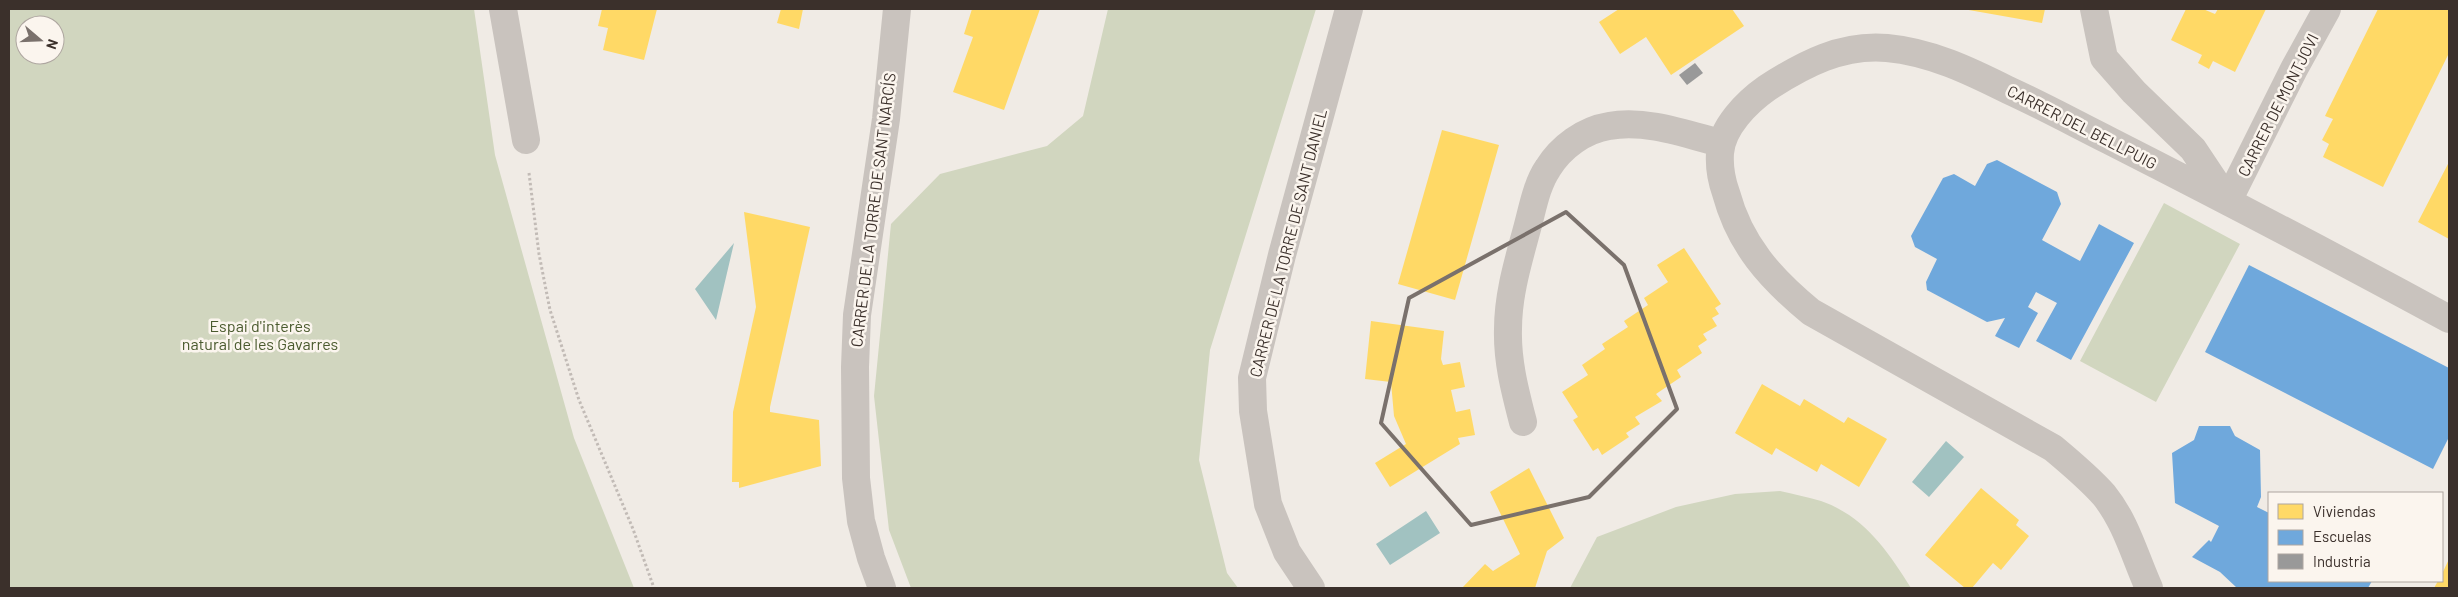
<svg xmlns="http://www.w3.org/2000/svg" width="2458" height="597" font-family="Barlow,sans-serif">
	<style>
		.green { fill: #d1d6bf; fill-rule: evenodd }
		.water { fill: #a1c2c1 }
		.homes { fill: #ffd966 }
		.schools { fill: #6fa8dc }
		.industry { fill: #999 }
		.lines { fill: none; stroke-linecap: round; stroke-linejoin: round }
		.path { stroke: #c2bbb6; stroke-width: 3; stroke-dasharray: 2.5 2.5; stroke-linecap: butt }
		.minor { stroke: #c9c3be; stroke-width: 28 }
		.marked { fill: none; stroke: #7a716c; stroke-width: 4; stroke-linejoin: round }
		.labels { text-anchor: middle; stroke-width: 5; stroke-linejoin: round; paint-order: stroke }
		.street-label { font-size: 16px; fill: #3b302b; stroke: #fbf5ee }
		.park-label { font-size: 16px; fill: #4a5a2e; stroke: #fbf5ee }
	</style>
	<rect width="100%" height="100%" fill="#f0ebe5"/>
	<!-- green -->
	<path class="green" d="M9,9H474L495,155L574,438L634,588H9ZM25,25H55V55H25Z
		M1108,9H1316L1210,350L1199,460L1227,573L1238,588H911L889,530L874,396L891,224L940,174L1047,146L1083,116Z
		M2164,203L2240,244L2156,402L2080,361Z
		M1780,491C1793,494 1808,497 1821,501C1864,516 1888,551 1911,588H1570L1597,537L1676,507L1735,494Z"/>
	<!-- water -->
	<path class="water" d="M734,243L716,320L695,289Z
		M1946,441L1964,457L1929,497L1912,482Z
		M1426,511L1440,533L1390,565L1376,544Z"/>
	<!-- homes -->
	<path class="homes" d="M602,9H657L644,60L603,50L608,28L598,26Z
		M781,9H803L799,29L777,23Z
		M972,9H1040L1004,110L953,92L973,37L964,34Z
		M1619,9H1732L1744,26L1671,75L1646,37L1620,54L1599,22Z
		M1963,9H2045L2042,23Z
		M2186,9H2203L2215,14L2218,9H2266L2235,72L2213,61L2209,69L2198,63L2202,55L2171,40Z
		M2378,9H2449V53L2383,187L2323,157L2329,144L2322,140L2333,119L2325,116Z
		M1442,130L1499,145L1455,300L1398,284Z
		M2449,162V239L2418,222Z
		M744,212L810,227L770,407V412L819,420L821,466L739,488V482H732L733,412L756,307Z
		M1684,248L1721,304L1715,308L1719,314L1712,318L1717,326L1703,334L1707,340L1698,346L1702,353L1677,370L1681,377L1656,394L1662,401L1635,417L1640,424L1626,433L1629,437L1602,455L1598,448L1593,451L1573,420L1578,417L1562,392L1588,375L1582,365L1605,349L1602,344L1628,327L1624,321L1648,305L1644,298L1668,282L1657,265Z
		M1371,321L1444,331L1441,359L1443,365L1460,362L1465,387L1451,390L1456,412L1470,409L1475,435L1458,438L1460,444L1390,487L1375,463L1406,444L1394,416L1391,382L1365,379Z
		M1762,384L1800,406L1804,399L1844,423L1848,417L1887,439L1859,487L1821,464L1817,472L1776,448L1772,455L1735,433Z
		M1529,468L1564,538L1547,551L1535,588H1462L1485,564L1493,571L1520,554L1490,492Z
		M1981,488L2019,520L2016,525L2029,536L2001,570L1993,563L1972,588H1965L1925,555Z
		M2449,559V588H2434L2438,581H2442V574Z"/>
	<!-- schools -->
	<path class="schools" d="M1997,160L2057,192L2061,204L2042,240L2080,261L2099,224L2134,243L2071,360L2036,341L2057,303L2036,292L2028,307L2038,313L2019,348L1995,336L2005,318L1987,322L1927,290L1926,282L1937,259L1915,247L1911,236L1943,178L1954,174L1975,186L1987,164Z
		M2249,265L2449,368V437L2433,469L2205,352Z
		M2199,426H2230L2235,436L2260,450L2261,497L2257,507L2269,513V581H2372L2368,588H2237L2220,572L2192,557L2209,540L2211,542L2219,526L2175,503L2172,453L2194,440Z"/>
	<!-- industry -->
	<path class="industry" d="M1695,63L1703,73L1687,85L1679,75Z"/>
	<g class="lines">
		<!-- path -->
		<path class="path" d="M529,173L539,254L550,310L579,400L633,529L654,588"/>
		<!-- minor -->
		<path class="minor" d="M503,9L526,140
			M2094,9L2104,58L2134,92L2193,149L2227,200
			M2228,201L2294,69L2327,9
			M1523,422C1515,391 1507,361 1508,329C1508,293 1519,259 1528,225C1533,206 1537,184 1548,168C1561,147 1584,130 1609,126C1645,119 1686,134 1720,143
			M882,588L871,558L861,521L856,478L855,367L857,315L886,119L897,9
			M1311,588L1287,552L1268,504L1253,411L1252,378L1282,255L1349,9
			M2149,588C2135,557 2126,522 2104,495C2089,478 2071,463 2053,448L1811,312C1770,278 1740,245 1726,193C1721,179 1719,168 1720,153C1722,127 1747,102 1767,88C1804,64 1842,44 1887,48C1931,52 1970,71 2008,90C2043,106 2076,124 2110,141C2224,199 2337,258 2449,319"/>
	</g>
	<!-- marked area -->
	<path class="marked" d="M1566,212L1624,265L1677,409L1589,497L1471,525L1381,423L1409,298Z"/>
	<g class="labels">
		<!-- street labels -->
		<g class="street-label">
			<text transform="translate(2278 105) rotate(-63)" y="6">CARRER DE MONTJOVI</text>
			<text transform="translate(2082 127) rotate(27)" y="6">CARRER DEL BELLPUIG</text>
			<text transform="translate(873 210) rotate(-83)" y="6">CARRER DE LA TORRE DE SANT NARCÍS</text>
			<text transform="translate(1288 243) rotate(-76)" y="6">CARRER DE LA TORRE DE SANT DANIEL</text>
		</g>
		<!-- park labels -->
		<g class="park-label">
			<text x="260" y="332">Espai d'interès<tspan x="260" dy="18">natural de les Gavarres</tspan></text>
		</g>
	</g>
	<!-- border -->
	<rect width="2458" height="597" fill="none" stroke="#3b302b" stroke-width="20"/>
	<!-- legend -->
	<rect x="2268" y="492" width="175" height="90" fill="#fbf5ee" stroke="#aea6a0"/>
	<rect x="2278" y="504" width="25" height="15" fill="#ffd966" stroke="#aea6a0"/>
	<text x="2313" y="517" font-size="15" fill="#3b302b">Viviendas</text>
	<rect x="2278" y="530" width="25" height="15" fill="#6fa8dc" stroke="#aea6a0"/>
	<text x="2313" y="542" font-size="15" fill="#3b302b">Escuelas</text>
	<rect x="2278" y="554" width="25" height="15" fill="#999999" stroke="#aea6a0"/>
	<text x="2313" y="567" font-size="15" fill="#3b302b">Industria</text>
	<!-- north arrow -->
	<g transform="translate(40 40) rotate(109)"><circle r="24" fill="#fbf5ee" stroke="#aea6a0"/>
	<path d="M0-4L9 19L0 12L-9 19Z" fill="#7a716c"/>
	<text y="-8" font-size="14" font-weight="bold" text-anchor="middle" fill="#3b302b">N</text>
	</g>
</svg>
